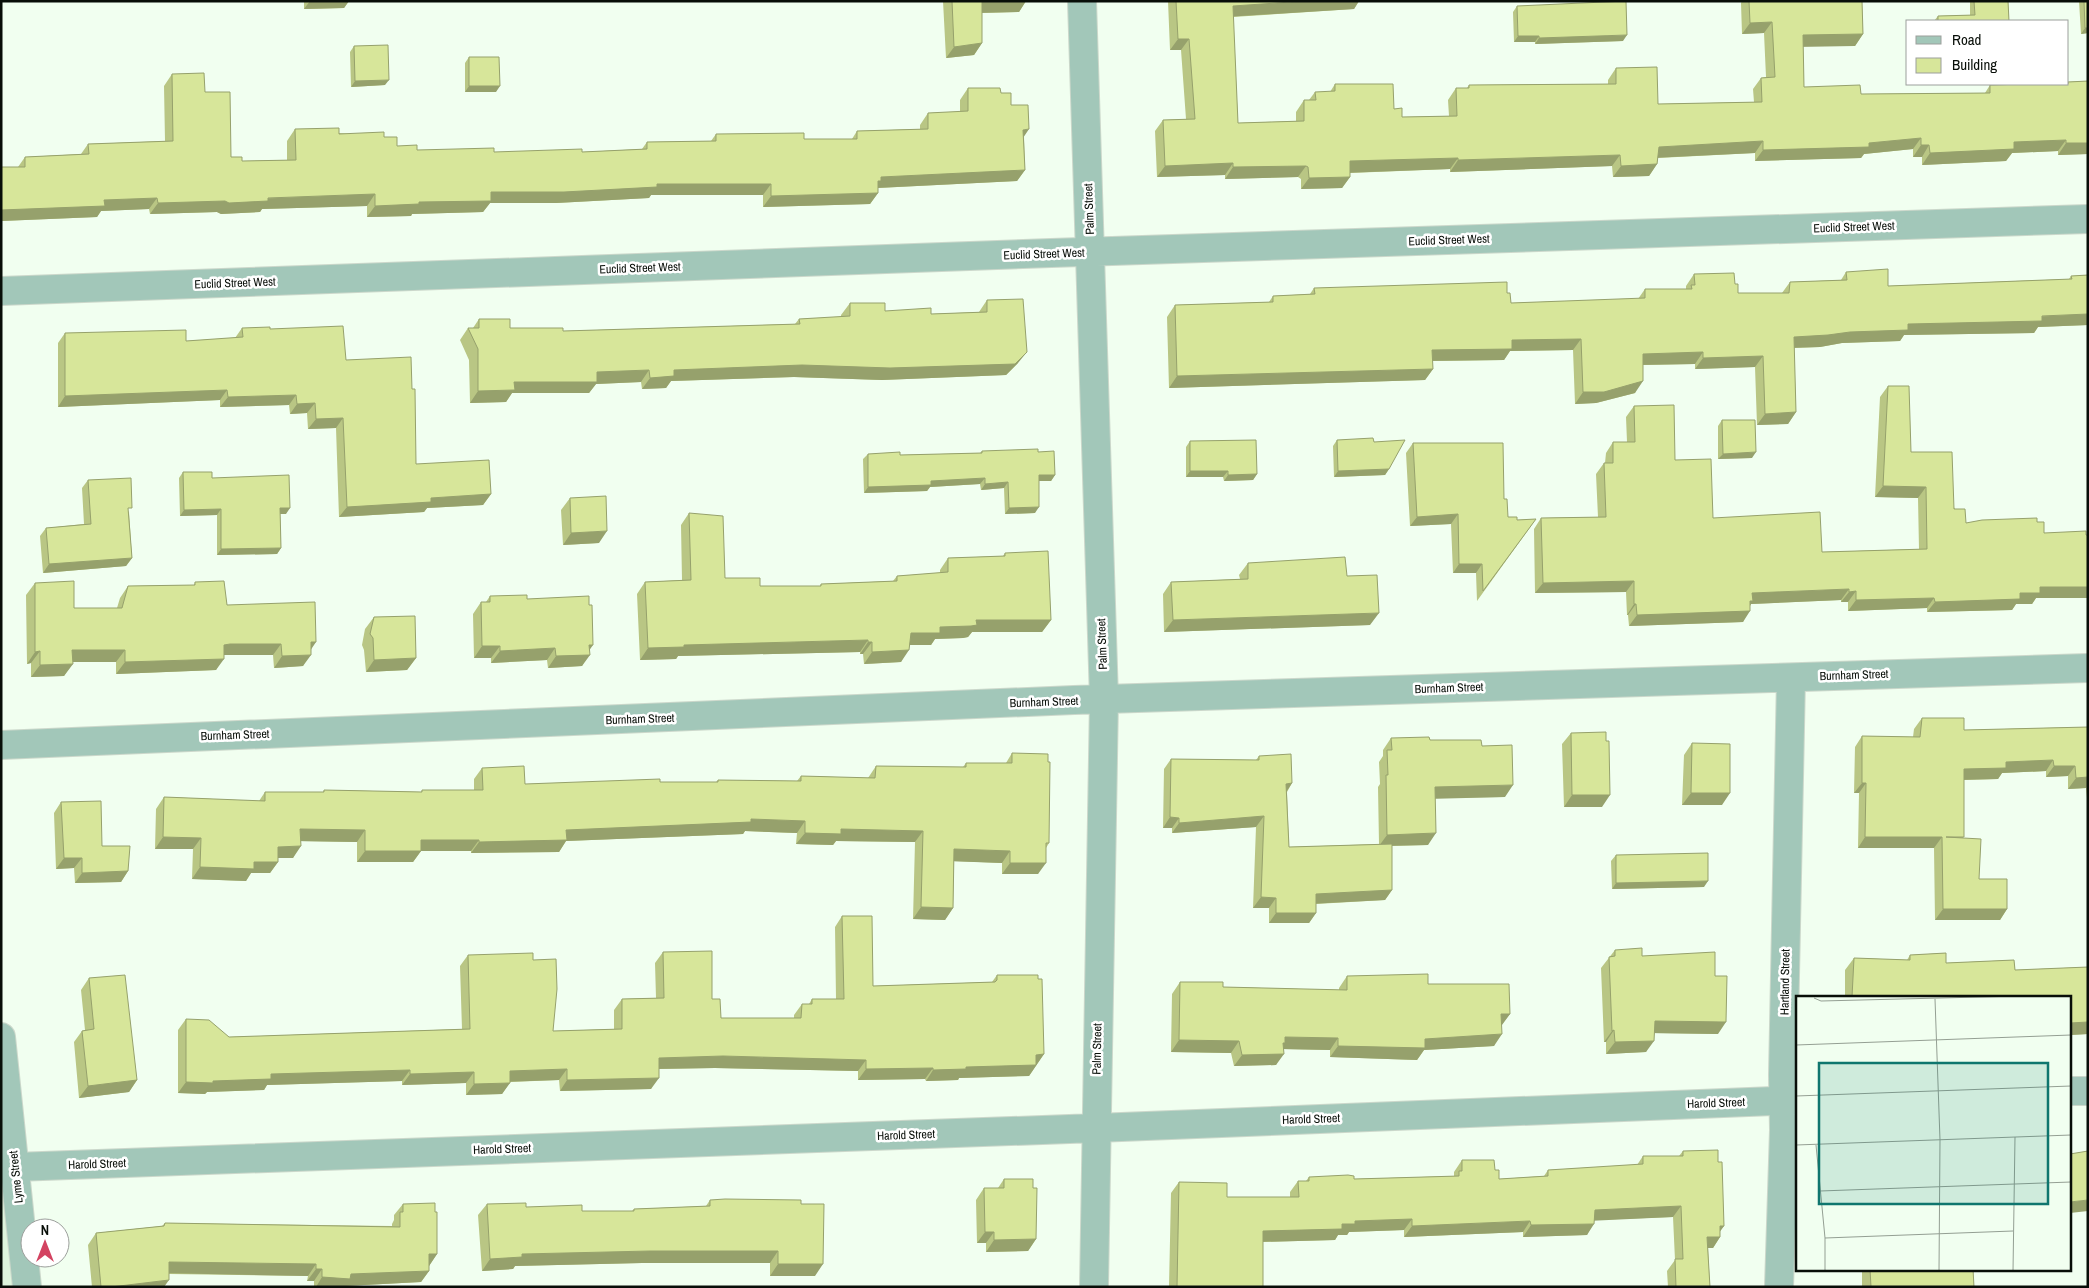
<svg xmlns="http://www.w3.org/2000/svg" width="2089" height="1288" font-family="'Archivo Narrow',sans-serif">
	<style>
		.built { fill: #def5dd }
		.lines { fill: none; stroke-linecap: round; stroke-linejoin: round }
		.street-casing { stroke: #ccd8cb; stroke-width: 30 }
		.street { stroke: #a2c7b9; stroke-width: 28 }
		.wall { fill: #b9c684 }
		.shaded-wall { fill: #96a16c }
		.building { fill: #d7e69a; stroke: #96a16c }
		.labels { text-anchor: middle; stroke-width: 5; stroke-linejoin: round; paint-order: stroke }
		.street-label { font-size: 12px; fill: #080e08; stroke: #fff }
		.inset-road { fill: none; stroke: #949f93; stroke-width: 1 }
		.view { fill: #0f766e; fill-opacity: 0.15; stroke: #0f766e; stroke-width: 2.5 }
		.inset-edge { fill: none; stroke: #080e08; stroke-width: 2.5 }
	</style>
	<rect width="100%" height="100%" fill="#f1fff0"/>
	<!-- built -->
	<path class="built" d="M1,1037L27,1287H1Z"/>
	<g class="lines">
		<!-- street casing -->
		<g class="street-casing">
			<path id="street" d="M1082,1L1104,699L1094,1287
				M1,291L1051,253L2088,219
				M1,745L1074,700L2088,668
				M1,1037L27,1287
				M2070,1091H2088
				M15,1167L1096,1128L1798,1100
				M1779,1287L1784,1130L1783,1075L1791,678"/>
		</g>
		<!-- street -->
		<use href="#street" class="street"/>
	</g>
	<!-- wall -->
	<path class="wall" d="M304,1H349L344,8L304,9Z
		M943,1H1026L1019,12L982,13V43L974,55L946,58Z
		M1168,1H1359L1354,9L1233,17L1238,123L1296,121V112L1304,100H1309L1315,92H1330L1335,84L1394,109L1402,117L1449,116L1448,100L1456,88H1467L1469,85L1608,84V80L1616,68L1658,104L1754,102L1753,89L1761,78L1766,77L1764,33L1742,34L1741,3L1742,1H1862L1863,34L1855,46H1803L1804,87L1861,94L1985,93L1990,85L2088,81V154L2058,155V151L2012,153L2006,161L1922,165V157H1913V149L1864,154L1861,158L1755,161V153L1658,158L1657,164L1649,176L1613,177L1612,166L1450,172V169L1350,173V177L1342,188L1301,189V179L1298,177L1225,179V175L1157,177L1155,131L1163,120L1186,119L1181,50H1170Z
		M1970,1H2008L2009,21H1934L1938,16L1970,15Z
		M2079,1H2088V33L2081,34Z
		M1517,6L1623,41L1535,44V42H1514L1513,12Z
		M354,46L385,85L351,87L350,52Z
		M469,57L496,92H465V63Z
		M172,74L205,92L231,157L242,161L287,160V141L295,129L384,137L397,146L417,150L494,152H582L642,149L647,142L711,141L716,134L804,139H852L857,131L920,129V125L928,113L960,112V100L968,88L1001,93L1011,105L1024,137L1025,170L1017,181L878,188V193L870,204L763,207V195H651L649,198L556,203H490L483,212L412,214L411,216L367,217V206L262,209L260,212L221,214L217,212L150,214L149,209L101,211L97,217L1,221V167H18L25,157L81,154L88,144L165,141L164,86Z
		M1846,272L1888,286L2069,279L2071,276L2088,275V328V325L2038,327L2034,333L1904,335L1900,341L1842,343L1820,347L1794,348L1796,412L1788,424L1757,425L1755,367L1695,369V364L1643,365L1635,393L1596,403L1575,404L1573,350L1510,351L1504,360L1432,361L1433,369L1425,380L1169,388L1167,317L1175,305L1269,302L1273,296L1310,294L1314,288L1507,293L1511,303L1638,299L1645,289H1686V286L1694,274L1735,284L1738,293H1782L1790,282L1841,280Z
		M987,300L1018,363L1006,375L882,380L794,377L671,381L666,388L642,389L641,382L596,384L589,393H512L506,402L470,403L469,360L460,340L468,328H473L479,319L510,328L563,331L795,324L799,319L841,317V315L850,303L885,311L931,314L979,312Z
		M242,328L270,329L346,360L416,464L491,494L483,505L427,508L424,512L339,517L336,428L308,429L307,413L290,414L289,405L220,407V400L58,407V343L65,333L186,341L235,338Z
		M1888,386L1911,452L1966,523L2037,522L2088,598H2036L2032,604H2016L2012,610L1927,612V608L1848,611V602H1841V600L1751,604L1743,622L1629,626L1628,615H1627L1626,592L1535,593L1534,529L1541,518L1598,517L1596,474L1604,463H1605L1606,453L1613,442H1627L1626,417L1634,406L1675,460L1713,518L1822,552L1919,549L1918,498L1875,497L1880,397Z
		M1722,420L1752,458L1718,459V426Z
		M1337,440L1374,442L1389,469L1385,475L1334,477L1333,446Z
		M1190,441L1257,474L1253,480L1224,481L1223,477H1186V447Z
		M1413,443L1504,499L1508,517L1517,520L1536,519L1477,601L1476,573H1453L1451,524L1410,526L1406,453Z
		M982,451L1038,452L1055,475L1051,481H1039L1035,513L1005,514L1004,488L981,490L980,484L930,487L927,491L864,493L863,459L868,454L900,455L980,453Z
		M183,472L212,478L286,514H280L281,548L277,554L217,555V515L180,516L179,478Z
		M88,480L129,512L132,558L126,566L43,573L40,536L46,528L84,524L82,488Z
		M570,498L599,543L563,545L561,510Z
		M689,513L725,578L760,586H820L821,584L893,581L897,576L940,573V570L948,558L1003,556L1005,553L1051,620L1042,632H972L968,637L963,638L935,639L931,645H909L901,662L864,664L863,654H860V652L678,656L676,659L640,660L637,594L645,582L682,580L681,525Z
		M1248,563L1347,576L1370,625L1164,632L1163,594L1171,582L1240,579L1239,575Z
		M195,582L227,605L311,649L303,666L274,668L273,655H224L216,670L116,674V662H72L64,676L31,677V663L27,664L26,595L35,583L74,608H117L120,598L128,586L194,585Z
		M490,596L527,599L590,650L582,666L548,668L547,660L491,663V658H474L473,614L481,602H486Z
		M374,617L416,658L407,670L366,672L364,650L362,645L365,629Z
		M1922,718L1964,730L2088,727V808L2086,788L2068,789V776L2046,777V771L2002,773L1998,779L1964,780L1963,838L1979,879L2007,909L2000,920H1935L1934,848H1858L1859,793H1854L1855,747L1862,736L1913,737L1914,729Z
		M1571,733L1602,807H1564L1562,744Z
		M1391,738L1430,740L1482,746L1505,797L1435,798L1428,845L1392,846V890L1385,900L1316,904V913L1309,923H1269V908H1253L1256,827L1172,833V828H1163L1164,769L1171,759L1256,760L1259,756L1292,783L1287,792L1289,847L1379,844L1378,787L1380,784L1379,762L1383,756V750Z
		M1692,743L1722,805H1682L1684,755Z
		M1012,753L1048,762L1049,843L1046,848L1038,874H1002V863L954,861L953,908L945,920L913,919L915,842L836,841L833,845L796,844L797,833L745,831L743,834L566,841L559,852L471,853V851H421L413,862H357V842L301,841L293,858H278V862L270,873H251L246,881L192,879L193,849H155L156,809L164,797L259,801L265,792H323L324,790L421,792L422,790H474V779L482,768L525,784L660,782H716L718,780L797,781L801,776L868,778L876,766L963,767L966,763H1006Z
		M61,802L102,846L128,871L121,882L75,883L74,868L56,869L54,813Z
		M1616,855L1704,887L1612,889L1611,861Z
		M842,916L873,986L992,982L997,975L1044,1054L1029,1076L959,1078L958,1080L926,1081L925,1079L858,1080V1071L715,1068L659,1069L651,1089L560,1091L559,1080L510,1082L502,1094L466,1095V1083L402,1085V1081L267,1085L264,1090L207,1092L205,1094L178,1093V1030L186,1019L229,1037L462,1029L460,966L468,955L533,960L553,1031L614,1029V1010L622,999L656,998L655,963L663,952L712,999L721,1018H794V1015L802,1004H809L812,999H836L835,927Z
		M1615,950L1642,956L1715,976L1718,1034L1654,1033L1646,1052L1606,1054V1042H1604L1601,968Z
		M1946,953V963L2014,960L2015,970L2088,967V1034L2070,1035V997H1845V970L1854,958L1907,960L1910,955Z
		M1347,976L1428,984L1510,1014L1501,1025L1494,1046L1424,1050L1417,1060L1330,1057V1050L1283,1049L1276,1065L1234,1066L1231,1053L1171,1052L1172,994L1180,982L1223,987L1339,990V988Z
		M89,978L137,1080L129,1092L79,1098L74,1042L82,1031L85,1030L81,990Z
		M1683,1151L1718,1162L1724,1226L1720,1231V1237L1713,1248H1708L1710,1287H1668L1667,1271L1675,1260L1673,1217L1594,1220L1587,1235L1523,1237V1232L1404,1237V1230L1349,1232L1347,1235H1338L1335,1240L1263,1242V1287H1169L1171,1193L1179,1182L1227,1197H1290V1192L1298,1181H1306L1309,1177L1354,1179L1454,1176V1172L1462,1160L1495,1170L1499,1179L1544,1176L1548,1170L1637,1165L1643,1156H1679Z
		M1004,1179L1033,1188L1036,1239L1028,1251L986,1252V1243H977L976,1200L984,1188H998Z
		M710,1200L801,1204L815,1276H770V1263H642L515,1266L513,1269L482,1271L478,1215L487,1204L582,1211H632L634,1209L706,1206Z
		M403,1204L435,1212L437,1254L429,1266V1271L421,1282L345,1286V1287H314V1281H307L308,1276L169,1274L164,1287H92L88,1245L96,1233L162,1226L165,1223L392,1226V1224L394,1220V1215Z
		M1862,1269H1973L1974,1287H1862Z"/>
	<!-- shaded-wall -->
	<path class="shaded-wall" d="M310,1H349L344,8L304,9Z
		M1026,1L1019,12L974,13L982,2Z
		M1306,1H1359L1354,9L1225,17L1233,6Z
		M1772,22L1764,33L1742,34L1750,23Z
		M2085,28H2088V33L2081,34Z
		M1863,34L1855,46L1795,47L1803,35Z
		M1627,35L1623,41L1535,44L1539,38Z
		M1518,36H1539L1535,42H1514Z
		M1178,39H1189L1181,50H1170Z
		M982,43L974,55L946,58L954,47Z
		M389,80L385,85L351,87L355,81Z
		M469,86H500L496,92H465Z
		M1029,129L1021,141L1023,130Z
		M1921,138L1913,149L1864,154L1861,158L1755,161L1763,150L1869,143Z
		M2066,140L2058,151L2012,153L2006,161L1922,165L1930,153L2014,142Z
		M1763,141L1755,153L1651,158L1659,147Z
		M2066,143H2088V154L2058,155Z
		M1921,145H1929L1922,157H1913Z
		M1620,155L1612,166L1450,172L1458,160Z
		M1458,158L1450,169L1342,173L1350,161Z
		M1233,163L1225,175L1157,177L1165,166Z
		M1657,164L1649,176L1613,177L1621,166Z
		M1306,166L1298,177L1225,179L1233,167Z
		M1025,170L1017,181L876,188L878,181L881,177Z
		M1350,177L1342,188L1301,189L1309,178Z
		M657,184H771L763,195H651L649,198L556,203H490L483,212L412,214L411,216L367,217L375,206L419,202L491,192Z
		M878,193L870,204L763,207L771,196Z
		M375,194L367,206L262,209L260,212L221,214L217,212L150,214L158,203Z
		M157,198L149,209L101,211L97,217L1,221V210L104,200Z
		M2088,314V325L2038,327L2034,333L1904,335L1900,341L1842,343L1820,347L1786,348L1794,337L1850,332L1908,324Z
		M1581,339L1573,350L1510,351L1504,360L1424,361L1432,350L1512,340Z
		M1027,352L1018,363L1006,375L882,380L794,377L671,381L666,388L642,389L650,378L674,370Z
		M1703,352L1695,364L1635,365L1643,354Z
		M1763,356L1755,367L1695,369L1703,358Z
		M1433,369L1425,380L1169,388L1177,376Z
		M649,370L641,382L596,384L589,393H512L506,402L470,403L478,391L514,382L597,372Z
		M1643,381L1635,393L1596,403L1575,404L1583,392Z
		M227,390L220,400L58,407L65,396Z
		M296,395L289,405L220,407L228,397Z
		M315,403L307,413L290,414L297,404Z
		M1796,412L1788,424L1757,425L1765,414Z
		M343,418L336,428L308,429L316,419Z
		M1756,452L1752,458L1718,459L1723,454Z
		M1389,469L1385,475L1334,477L1338,471Z
		M1190,471H1228L1223,477H1186Z
		M1257,474L1253,480L1224,481L1228,475Z
		M1039,475H1055L1051,481H1035Z
		M985,478L980,484L930,487L927,491L864,493L868,487L931,481Z
		M1008,482L1004,488L981,490L985,484Z
		M1883,486L1926,487L1918,498L1875,497Z
		M491,494L483,505L427,508L424,512L339,517L347,507L431,498Z
		M1039,507L1035,513L1005,514L1009,508Z
		M280,508H290L286,514H276Z
		M221,509L217,515L180,516L184,510Z
		M1458,514L1451,524L1410,526L1417,517Z
		M607,531L599,543L563,545L571,533Z
		M281,548L277,554L217,555L221,549Z
		M132,558L126,566L43,573L49,564Z
		M1459,564H1482L1476,573H1453Z
		M1634,581L1626,592L1535,593L1543,583Z
		M2040,587H2088V598H2036L2032,604H2016L2012,610L1927,612L1935,602L2020,593Z
		M1849,589L1841,600L1751,604L1746,611H1750L1743,622L1629,626L1637,615L1752,593Z
		M1856,591L1848,602H1841L1849,592Z
		M1934,598L1927,608L1848,611L1856,600Z
		M1634,604H1636L1628,615H1627Z
		M1379,613L1370,625L1164,632L1173,620Z
		M976,620H1051L1042,632H972L968,637L963,638L935,639L931,645H902L911,633Z
		M868,640L860,652L678,656L676,659L640,660L648,648L684,645Z
		M311,642H316L308,654Z
		M868,642H872L863,654H860Z
		M230,644H281L273,655H222L224,645Z
		M589,645H593L586,655H590L582,666L548,668L556,656Z
		M482,646H500L491,658H474Z
		M555,648L547,660L491,663L500,651Z
		M72,650H125L116,662H64Z
		M909,650L901,662L864,664L872,652Z
		M40,651L31,663L27,664L35,652Z
		M311,655L303,666L274,668L282,656Z
		M416,658L407,670L366,672L374,660Z
		M224,659L216,670L116,674L125,662Z
		M73,664L64,676L31,677L40,665Z
		M2053,760L2046,771L2002,773L1998,779L1956,780L1964,769L2006,762Z
		M2054,766H2075L2068,776L2046,777Z
		M2088,777V786L2086,788L2068,789L2076,778Z
		M1292,783L1285,794L1286,784Z
		M1862,783H1866L1859,793H1854Z
		M1513,785L1505,797L1426,799L1435,787Z
		M1691,793H1730L1722,805H1682Z
		M1572,795H1610L1602,807H1564Z
		M1264,816L1256,827L1172,833L1179,823Z
		M1170,817L1179,818L1172,828H1163Z
		M751,819L805,821L797,833L745,831L743,834L566,841L559,852L471,853L479,842L566,830Z
		M300,829L365,830L357,842L292,841Z
		M841,829L923,831L915,842L836,841L833,845L796,844L805,833Z
		M1436,833L1428,845L1379,846L1387,835Z
		M163,837L201,838L193,849H155Z
		M1865,837H1942L1934,848H1858Z
		M421,840H479L471,851H421L413,862H357L365,851Z
		M301,846L293,858H270L278,847Z
		M954,849L1010,851L1002,863L946,861Z
		M64,858H82L74,868L56,869Z
		M254,862H278L270,873H251L246,881L192,879L200,867Z
		M1010,863H1046L1038,874H1002Z
		M128,871L121,882L75,883L82,873Z
		M1708,881L1704,887L1612,889L1616,883Z
		M1392,890L1385,900L1308,904L1316,894Z
		M1261,897L1276,898L1269,908H1253Z
		M921,907L953,908L945,920L913,919Z
		M1943,909H2007L2000,920H1935Z
		M1276,913H1316L1309,923H1269Z
		M1501,1014H1510L1502,1025H1493Z
		M1655,1021L1726,1022L1718,1034L1647,1033Z
		M2088,1022V1034L2070,1035V1023Z
		M1614,1030L1606,1042H1604L1612,1031Z
		M1502,1034L1494,1046L1424,1050L1417,1060L1330,1057L1338,1046L1425,1039Z
		M1285,1037L1338,1038L1330,1050L1281,1049L1284,1054L1276,1065L1234,1066L1242,1055Z
		M1179,1040L1239,1041L1231,1053L1171,1052Z
		M1654,1041L1646,1052L1606,1054L1615,1042Z
		M1044,1054L1029,1076L959,1078L958,1080L926,1081L933,1070L966,1067L1036,1055Z
		M723,1056L866,1060L858,1071L715,1068L651,1069L659,1058Z
		M933,1068L925,1079L858,1080L866,1069Z
		M567,1069L559,1080L502,1082L510,1071Z
		M410,1070L402,1081L267,1085L264,1090L207,1092L205,1094L178,1093L186,1082L213,1081L271,1074Z
		M474,1072L466,1083L402,1085L410,1074Z
		M659,1078L651,1089L560,1091L567,1080Z
		M137,1080L129,1092L79,1098L88,1086Z
		M510,1083L502,1094L466,1095L474,1084Z
		M2088,1200V1211L2070,1213V1202Z
		M1681,1206L1673,1217L1587,1221L1595,1210Z
		M1412,1219L1404,1230L1349,1232L1347,1235H1338L1335,1240L1255,1242L1263,1231L1342,1224L1355,1221Z
		M1530,1221L1523,1232L1404,1237L1412,1226Z
		M1594,1224L1587,1235L1523,1237L1531,1225Z
		M1720,1226H1724L1716,1237H1720L1713,1248H1699L1707,1237Z
		M985,1232H994L986,1243H977Z
		M1036,1239L1028,1251L986,1252L994,1240Z
		M650,1251H778L770,1263H642L515,1266L513,1269L482,1271L490,1259L522,1254Z
		M429,1254H437L429,1266Z
		M169,1262L316,1264L308,1276L160,1273Z
		M778,1264H823L815,1276H770Z
		M316,1269H322L314,1281H307Z
		M429,1271L421,1282L345,1286V1287H316L322,1277L351,1274Z
		M169,1280L164,1287H111Z"/>
	<!-- building -->
	<path class="building" d="M952,1H994L982,2V43L954,47Z
		M1176,1H1306L1233,6L1238,123L1304,121V100H1316L1315,92L1335,91V84H1393L1394,109L1402,108V117L1457,116L1456,88H1469V85L1616,84V68L1657,67L1658,104L1762,102L1761,78L1775,77L1772,22L1750,23L1749,1H1862L1863,34L1803,35L1804,87L1860,85L1861,94L1990,93V85L2025,84H2068V82L2088,81V143H2066V140L2014,142V149L1930,153L1929,145H1921V138L1869,143V147L1763,150V141L1659,147L1657,164L1621,166L1620,155L1458,160V158L1350,161V177L1309,178L1308,167L1306,166L1233,167V163L1165,166L1163,120L1195,119L1189,39H1178Z
		M1626,1L1627,35L1539,38V36H1518L1517,6Z
		M1974,1H2008L2009,21H1938V16L1975,15Z
		M2084,1H2088V28H2085Z
		M388,45L389,80L355,81L354,46Z
		M469,57H499L500,86H469Z
		M204,73L205,92H230L231,157H242V161L296,160L295,129L339,128V134L384,132V137H397V146L417,145V150L494,148V152L582,149V152L647,149V142L716,141V134L804,133V139H857V131L928,129V113L968,111V88H1000L1001,93H1011V105H1028L1029,129L1023,130L1025,170L881,177V181H878V193L771,196V184H657V187L564,192H491V201L419,202V204L375,206V194L268,198V201L229,203L225,201L158,203L157,198L104,200L105,206L1,210V167H25V157L89,154L88,144L173,141L172,74Z
		M1888,269V286L2072,279L2071,276L2088,275V314L2042,316V321L1908,324V330L1850,332L1828,335L1794,337L1796,412L1765,414L1763,356L1703,358V352L1643,354V381L1604,392H1583L1581,339L1512,340V349L1432,350L1433,369L1177,376L1175,305L1273,302V296L1315,294L1314,288L1507,282V293H1510L1511,303L1645,298V289H1692L1691,285H1695L1694,274L1734,273L1735,284H1738V293H1789L1790,282L1847,280L1846,272Z
		M1023,299L1027,352L1015,364L890,368L802,365L674,370V376L650,378L649,370L597,372V382H514L515,390L478,391V349L468,328H479V319H510V328H563V331L800,324L799,319L850,316V303H885V311L931,308V314L987,312V300Z
		M343,326L346,360L411,357L412,389H415L416,464L489,460L491,494L431,498V502L347,507L343,418L316,419L315,403L297,404L296,395L228,397L227,390L65,396V333L186,330V341L243,337L242,328L270,327V329Z
		M1888,386H1909L1911,452H1952L1954,509H1965L1966,523L1982,520L2037,518V522H2044V533L2086,531V535H2088V587H2040V593H2020V599L1935,602L1934,598L1856,600V591L1849,592V589L1752,593L1753,601H1750V611L1637,615L1636,604H1634V581L1543,583L1541,518L1606,517L1604,463H1613V442H1635L1634,406L1674,405L1675,460L1711,459L1713,518L1820,512L1822,552L1927,549L1926,487L1883,486Z
		M1722,420H1755L1756,452L1723,454Z
		M1373,438L1374,442L1405,440L1389,469L1338,471L1337,440Z
		M1256,440L1257,474L1228,475V471H1190V441Z
		M1413,443H1503L1504,499H1507L1508,517H1517V520L1536,519L1483,591L1482,564H1459L1458,514L1417,517Z
		M1038,449V452L1054,451L1055,475H1039V507L1009,508L1008,482L985,484V478L931,481V485L868,487V454L900,452V455L982,453V451Z
		M183,472H212V478L289,475L290,508H280L281,548L221,549V509L184,510Z
		M131,478L132,508H128L132,558L49,564L46,528L91,524L88,480Z
		M606,496L607,531L571,533L570,498Z
		M689,513L723,516L725,578H760V586H821V584L897,581V576L948,572V558L1005,556V553L1048,551L1051,620H976L977,625L971,626L940,627V633H911L909,650L872,652V642H868V640L684,645V647L648,648L645,582L691,580Z
		M1345,557L1347,576L1377,575L1379,613L1173,620L1171,582L1248,579V563Z
		M74,581V608H122L128,586L195,585V582L224,581L227,605L315,602L316,642H311V655L282,656L281,644H230L224,645V659L125,662V650H72L73,664L40,665V651L35,652V583Z
		M527,595V599L589,596V605H592L593,645H589L590,655L556,656L555,648L500,651V646H482L481,602H490V596Z
		M415,616L416,658L374,660L373,638L370,634L374,617Z
		M1922,718H1964V730L2088,727V777L2076,778L2075,766H2054L2053,760L2006,762V768L1964,769V837H1946L1981,839L1979,879H2007V909H1943L1942,837H1865L1866,783H1862V736L1920,737Z
		M1606,732V741H1609L1610,795H1572L1571,733Z
		M1429,737L1430,740H1481L1482,746L1512,745L1513,785L1435,787L1436,833L1387,835L1386,775H1388L1387,750H1392L1391,738Z
		M1692,743L1730,744V793H1691Z
		M1012,753L1048,754V762H1050L1049,843H1046V863H1010V851L954,849L953,908L921,907L923,831L841,829V834L805,833V821L751,819V822L566,830L567,840L479,842V840H421V851H365V830L300,829L301,846L278,847V862H254V869L200,867L201,838L163,837L164,797L265,801V792H324V790L422,792V790H483L482,768L524,766L525,784L660,779V782H718V780L801,781V776L875,778L876,766L966,767V763H1012Z
		M1291,754L1292,783L1286,784L1289,847L1392,844V890L1316,894V913H1276V898L1261,897L1264,816L1179,823V818L1170,817L1171,759L1259,760V756Z
		M101,801L102,846H130L128,871L82,873V858H64L61,802Z
		M1708,853V881L1616,883V855Z
		M842,916H872L873,986L995,982L997,980V975H1038V979H1042L1044,1054L1036,1055V1065L966,1067V1069L933,1070V1068L866,1069V1060L723,1056L659,1058V1078L567,1080V1069L510,1071V1083L474,1084V1072L410,1074V1070L271,1074V1079L213,1081V1083L186,1082V1019L209,1020L229,1037L470,1029L468,955L533,953V960L556,959L557,989L553,1031L622,1029V999L664,998L663,952L712,951V999H720L721,1018H801L802,1004H812V999H844Z
		M1642,948V956L1715,952V976H1727L1726,1022L1655,1021L1654,1041L1615,1042L1614,1030L1612,1031L1609,957L1615,956V950Z
		M1946,953V963L2014,960L2015,970L2088,967V1022L2070,1023V997H1852L1854,958L1910,960V955Z
		M1428,974V984H1509L1510,1014H1501L1502,1034L1425,1039V1048L1338,1046V1038L1285,1037V1043H1283L1284,1054L1242,1055L1239,1041L1179,1040L1180,982H1223V987L1347,990V976Z
		M125,975L137,1080L88,1086L82,1031L94,1029L89,978Z
		M1718,1150V1162H1722L1724,1226H1720V1237H1707L1710,1287H1676L1675,1259H1683L1681,1206L1595,1210L1594,1224L1531,1225L1530,1221L1412,1226V1219L1355,1221V1224H1342V1229L1263,1231V1287H1177L1179,1182L1227,1183V1197H1299L1298,1181H1309V1177L1348,1175L1354,1176V1179L1459,1176V1171H1462V1160H1494L1495,1170H1499V1179L1548,1176V1170L1643,1164V1156H1683V1151Z
		M2088,1151V1200L2070,1202V1154Z
		M1004,1179H1033V1188H1037L1036,1239L994,1240V1232H985L984,1188H1004Z
		M725,1199L801,1200V1204H824L823,1264H778V1251H650L522,1254V1257L490,1259L487,1204L526,1203V1207L582,1205V1211H634V1209L710,1206V1200Z
		M435,1203V1212H437V1254H429V1271L351,1274L350,1279L322,1277V1269H316V1264L169,1262V1280L111,1287H101L96,1233L164,1226L165,1223L400,1227V1212H403V1204Z
		M1870,1269H1973L1974,1287H1871Z"/>
	<g class="labels">
		<!-- street labels -->
		<g class="street-label">
			<text transform="translate(1089 209) rotate(-92)" y="4">Palm Street</text>
			<text transform="translate(1854 227) rotate(-2)" y="4">Euclid Street West</text>
			<text transform="translate(1449 240) rotate(-2)" y="4">Euclid Street West</text>
			<text transform="translate(1044 254) rotate(-2)" y="4">Euclid Street West</text>
			<text transform="translate(640 268) rotate(-2)" y="4">Euclid Street West</text>
			<text transform="translate(235 283) rotate(-2)" y="4">Euclid Street West</text>
			<text transform="translate(1102 644) rotate(-92)" y="4">Palm Street</text>
			<text transform="translate(1854 675) rotate(-2)" y="4">Burnham Street</text>
			<text transform="translate(1449 688) rotate(-2)" y="4">Burnham Street</text>
			<text transform="translate(1044 702) rotate(-2)" y="4">Burnham Street</text>
			<text transform="translate(640 719) rotate(-2)" y="4">Burnham Street</text>
			<text transform="translate(235 735) rotate(-2)" y="4">Burnham Street</text>
			<text transform="translate(1785 982) rotate(-89)" y="4">Hartland Street</text>
			<text transform="translate(1097 1049) rotate(-89)" y="4">Palm Street</text>
			<text transform="translate(1716 1103) rotate(-2)" y="4">Harold Street</text>
			<text transform="translate(1311 1119) rotate(-2)" y="4">Harold Street</text>
			<text transform="translate(906 1135) rotate(-2)" y="4">Harold Street</text>
			<text transform="translate(502 1149) rotate(-2)" y="4">Harold Street</text>
			<text transform="translate(97 1164) rotate(-2)" y="4">Harold Street</text>
			<text transform="translate(16 1177) rotate(-96)" y="4">Lyme Street</text>
		</g>
	</g>
	<!-- overview -->
	<g transform="translate(1796 996)">
		<rect width="275" height="275" fill="#f1fff0"/>
		<path class="inset-road" d="M18,2L25,5L224,0M139,3L144,144L143,275M0,49L275,39M0,100L275,90M0,149L275,139M20,149L29,242V275M24,195L275,186M29,242L217,235M217,275L219,141"/>
		<path class="view" d="M23,67H252V208H23Z"/>
		<rect width="275" height="275" class="inset-edge"/>
	</g>
	<!-- border -->
	<rect width="2089" height="1288" fill="none" stroke="#080e08" stroke-width="5"/>
	<!-- legend -->
	<rect x="1906" y="20" width="162" height="65" fill="#ffffff" stroke="#9c9f9c"/>
	<rect x="1916" y="36" width="25" height="8" fill="#a2c7b9" stroke="#9c9f9c"/>
	<text x="1952" y="45" font-size="15" fill="#080e08">Road</text>
	<rect x="1916" y="58" width="25" height="15" fill="#d7e69a" stroke="#9c9f9c"/>
	<text x="1952" y="70" font-size="15" fill="#080e08">Building</text>
	<!-- north arrow -->
	<g transform="translate(45 1243)"><circle r="24" fill="#ffffff" stroke="#9c9f9c"/>
	<path d="M0-4L9 19L0 12L-9 19Z" fill="#d34361"/>
	<text y="-8" font-size="14" font-weight="bold" text-anchor="middle" fill="#080e08">N</text>
	</g>
</svg>
